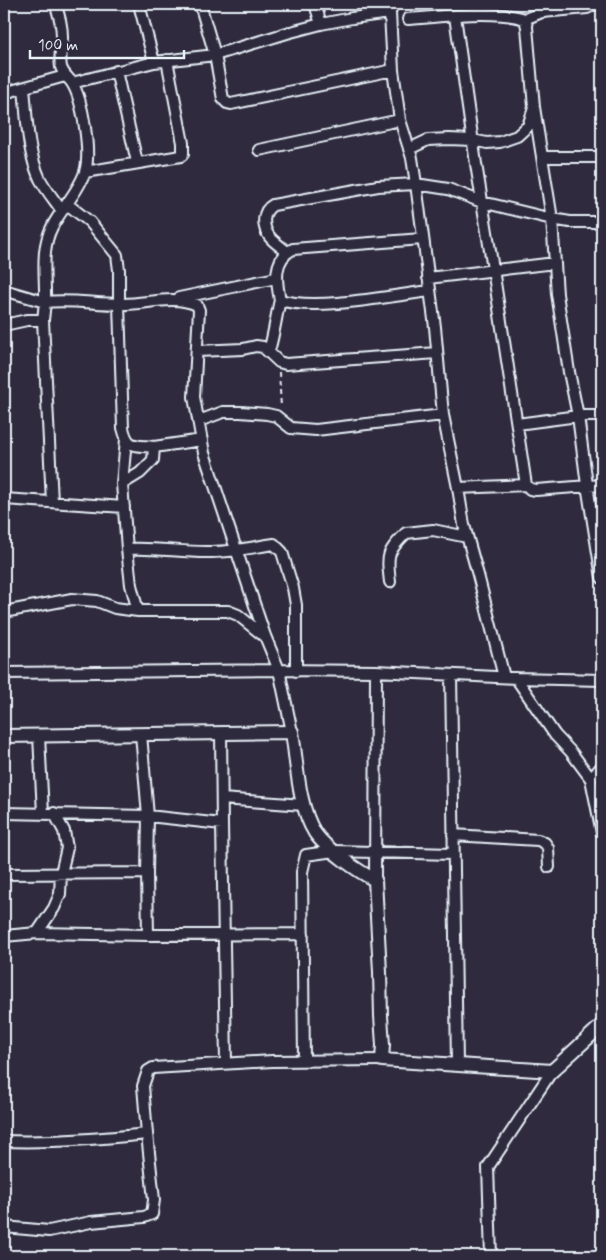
<svg xmlns="http://www.w3.org/2000/svg" width="606" height="1260" font-family="Mynerve,sans-serif">
	<style>
		.lines { fill: none; stroke-linecap: round; stroke-linejoin: round }
		.minor-casing { stroke: #e8f1f8; stroke-width: 14 }
		.tertiary-casing { stroke: #e8f1f8; stroke-width: 16 }
		.path { stroke: #e8f1f8; stroke-width: 2; stroke-dasharray: 5 4; stroke-linecap: butt }
		.minor { stroke: #2f2a3d; stroke-width: 10 }
		.tertiary { stroke: #2f2a3d; stroke-width: 12 }
	</style>
	<rect width="100%" height="100%" fill="#2f2a3d"/>
	<filter id="ink" filterUnits="userSpaceOnUse"><feTurbulence type="fractalNoise" baseFrequency=".02" numOctaves="2"/><feDisplacementMap in="SourceGraphic" scale="10" xChannelSelector="R" yChannelSelector="G"/><feConvolveMatrix kernelMatrix="1 2 1 2 8 2 1 2 1" color-interpolation-filters="sRGB"/></filter>
	<g filter="url(#ink)">
		<g class="lines">
			<!-- minor casing -->
			<g class="minor-casing">
				<path id="minor" d="M139,4L154,62
					M200,4L215,55L223,99L227,103L231,104L393,70
					M315,4L321,24
					M392,4L390,13L393,70L400,120L412,158L416,184L435,327L443,415L458,488L464,525L478,575L504,677
					M455,16L476,164L493,269L526,485L530,489L536,490L602,485
					M408,19C442,17 492,9 525,19L527,27L534,107L552,219L557,294L569,372L578,416L587,485L602,578
					M525,19L542,12L587,8L595,4
					M116,71L137,162
					M72,83L154,62L215,55L287,33L321,24L352,18L390,13
					M24,88C27,118 27,151 40,179C46,190 55,201 62,211
					M4,93L65,76
					M409,149L428,140L449,139L472,140L487,143L500,142L517,136L528,126L534,108
					M259,150L400,120
					M543,157H602
					M85,172L181,156L183,154V143L167,60
					M67,204L90,222L117,255L119,270V304L123,428C128,449 135,445 154,447
					M422,239L293,249C273,259 276,281 280,300C315,311 391,296 430,291
					M287,252C282,247 273,242 269,236C262,226 262,211 273,205L378,186L416,184L448,189L482,202L552,219L570,222H602
					M428,278L555,263
					M4,289L7,291L45,302L43,320H27L4,325
					M179,298L276,278
					M43,320L52,502
					M197,351L243,349L256,346L263,347L279,362L286,364L437,353
					M269,351C274,334 276,317 280,300
					M199,421L223,412H240L267,414L276,416L291,428L316,430L443,415
					M517,424L578,416H602
					M126,439L122,484L127,549
					M122,484L140,473L153,460L154,447L202,440
					M458,488L526,485
					M4,499L124,507
					M390,582C387,555 386,553 406,533L433,530L467,537
					M138,611L131,585L127,549C155,547 184,553 212,552C233,552 254,547 274,544L282,552L293,588L296,605V671
					M4,612L72,599L97,601L115,608L138,611H228L238,615L264,636
					M4,673L279,670L265,636L204,453L194,397L199,310L197,305C172,294 146,305 120,304C95,304 70,299 45,302C46,278 40,250 52,227C61,209 79,191 85,172C91,153 83,100 72,83C68,77 63,74 61,67C59,57 62,47 62,37C62,26 59,14 55,4
					M451,675L457,1064
					M516,678L602,680
					M292,732L279,670L376,671L516,678L555,735L571,752L591,779L602,833
					M221,733L222,824
					M39,736L43,813
					M591,779L602,766
					M222,799L304,805
					M4,813L148,816L222,824L226,1063
					M453,835L538,840L545,843L548,848L549,867
					M147,873L148,935
					M4,874L147,873L148,816L141,734
					M375,880L376,671
					M37,933L148,935L303,934
					M4,936L37,933L54,908L60,894L61,873L67,848L64,831L54,813
					M304,1060L302,872L306,855L334,851L453,854
					M4,1141C52,1143 99,1139 147,1134L143,1086L148,1071L153,1068L272,1061L382,1060
					M4,1227L49,1231L91,1222L144,1217L152,1214L154,1200L147,1134
					M491,1256L488,1167L552,1071"/>
			</g>
			<!-- tertiary casing -->
			<g class="tertiary-casing">
				<path id="tertiary" d="M4,736L292,732C297,763 298,806 315,833C325,848 359,872 375,880L380,972L381,1016L383,1045L382,1060L552,1071L602,1025"/>
			</g>
			<!-- path -->
			<path class="path" d="M279,372L281,407"/>
			<!-- minor -->
			<use href="#minor" class="minor"/>
			<!-- tertiary -->
			<use href="#tertiary" class="tertiary"/>
		</g>
	</g>
	<!-- margin -->
	<rect width="606" height="1260" fill="none" stroke="#2f2a3d" stroke-width="20"/>
	<rect x="10" y="10" width="586" height="1240" fill="none" stroke="#e8f1f8" stroke-width="2" filter="url(#ink)"/>
	<!-- scale -->
	<path d="M30 50v8h154v-8" fill="none" stroke="#e8f1f8" stroke-width="2.5"/>
	<text x="38" y="50" font-size="15" fill="#e8f1f8" stroke="#2f2a3d" stroke-width="4" paint-order="stroke">100 m</text>
</svg>
